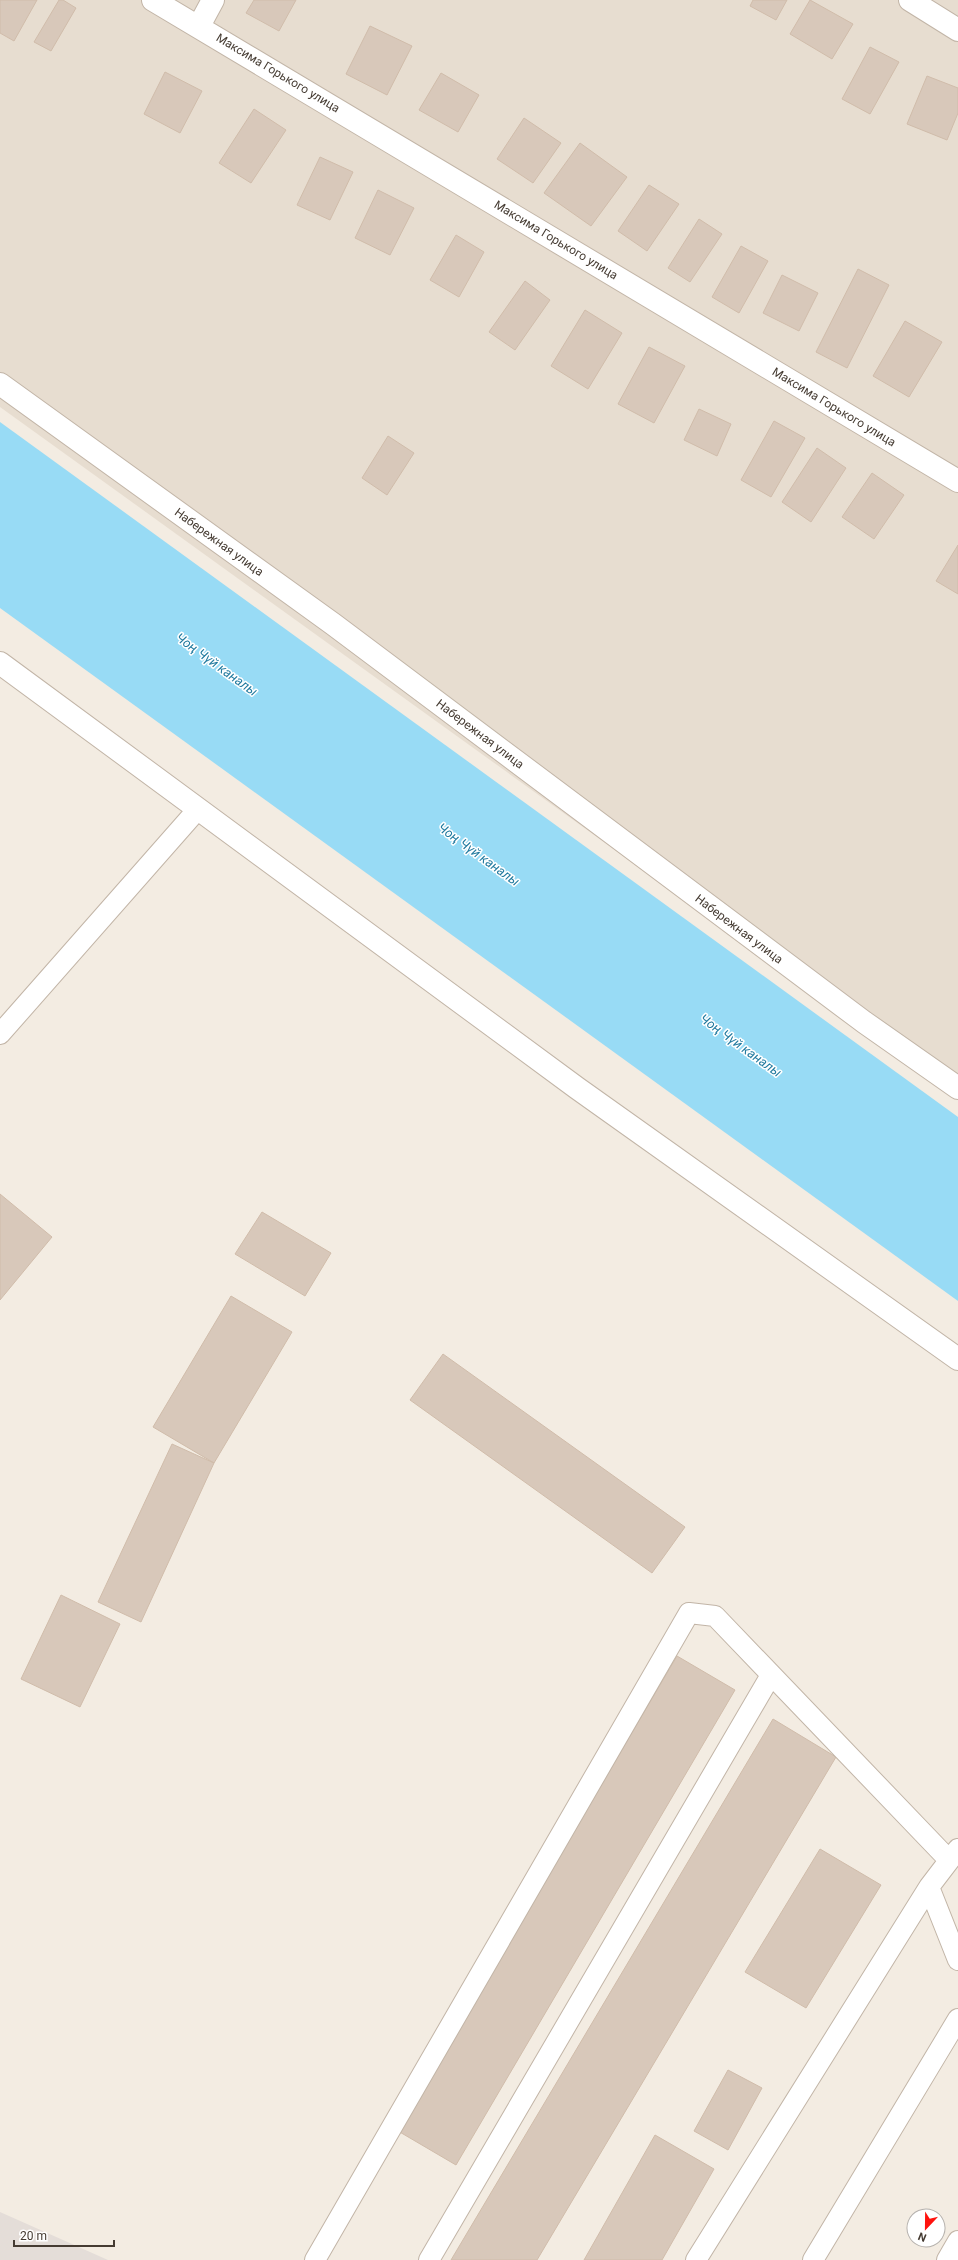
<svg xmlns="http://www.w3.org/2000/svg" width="958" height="2260" font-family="Roboto,sans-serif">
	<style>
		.residential { fill: #e7ddd0 }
		.industrial { fill: #e4ddd8 }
		.water { fill: #98dbf5 }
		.building { fill: #d8c8ba; stroke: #d0bcaa }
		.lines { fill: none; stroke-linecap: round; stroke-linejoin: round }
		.lane-casing { stroke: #c2b5a7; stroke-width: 22 }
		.street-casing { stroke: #c2b5a7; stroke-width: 24 }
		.lane { stroke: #fff; stroke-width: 20 }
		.street { stroke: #fff; stroke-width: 22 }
		.labels { text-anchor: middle; stroke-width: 3; stroke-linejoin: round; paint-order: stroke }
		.street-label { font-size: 12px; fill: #453b32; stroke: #fff }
		.water-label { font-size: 13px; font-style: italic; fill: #217a9f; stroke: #fff }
	</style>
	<rect width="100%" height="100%" fill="#f3ece2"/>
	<!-- residential -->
	<path class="residential" d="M0,0H958V1097L0,407Z"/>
	<!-- industrial -->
	<path class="industrial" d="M0,2212L108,2260H0Z"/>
	<!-- water -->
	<path class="water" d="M0,422L958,1117V1301L0,608Z"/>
	<!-- building -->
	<path class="building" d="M0,0H37L14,41L0,33Z
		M59,0H63L76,8L51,51L34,42Z
		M254,0H296L279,31L246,13Z
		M753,0H787L776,20L750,6Z
		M810,0L853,24L832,59L790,34Z
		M370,26L412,46L387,95L346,74Z
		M870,47L899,62L870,114L842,99Z
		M165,72L202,91L180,133L144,114Z
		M441,73L479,95L458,132L419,110Z
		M927,76L958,88V113L947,140L907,124Z
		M254,109L286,130L251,183L219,163Z
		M524,118L561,143L533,183L497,159Z
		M580,143L627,177L591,226L544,193Z
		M320,157L353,172L330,220L297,205Z
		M649,185L679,204L647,251L618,231Z
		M378,190L414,208L390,255L355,238Z
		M699,219L722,234L690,282L668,268Z
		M456,235L484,252L459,297L430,280Z
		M741,246L768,261L739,313L712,297Z
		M858,269L889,285L847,368L816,352Z
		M782,275L818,293L799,331L763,313Z
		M525,281L550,300L515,350L489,332Z
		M585,310L622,333L588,389L551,366Z
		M905,321L942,342L909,397L873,376Z
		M649,347L685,366L654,423L618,404Z
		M699,409L731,424L717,456L684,440Z
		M774,421L805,438L771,497L741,480Z
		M388,436L414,453L387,495L362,478Z
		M817,448L846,468L811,522L782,502Z
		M872,473L904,495L874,539L842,517Z
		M958,545V594L936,581Z
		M0,1194L52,1237L0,1300Z
		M262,1212L331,1253L305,1296L235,1254Z
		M231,1296L292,1332L214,1463L153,1427Z
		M443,1354L685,1527L652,1573L410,1400Z
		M172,1444L214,1463L141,1622L98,1602Z
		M61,1595L120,1624L80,1707L21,1679Z
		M677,1656L735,1690L456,2165L398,2131Z
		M773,1719L836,1757L537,2260H451Z
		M820,1849L881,1885L806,2008L745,1972Z
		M728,2070L762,2088L728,2150L694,2131Z
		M655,2135L714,2169L662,2260H584Z"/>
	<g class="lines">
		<!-- lane casing -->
		<g class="lane-casing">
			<path id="lane" d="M0,1034L198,809
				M958,1849L929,1887L958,1960
				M315,2260L689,1613L715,1616L949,1860
				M429,2260L771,1675
				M696,2260L929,1887
				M813,2260L958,2019
				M947,2260L958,2241"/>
		</g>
		<!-- street casing -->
		<g class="street-casing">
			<path id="street" d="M153,0L958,481
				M910,0L958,30
				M199,26L213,0
				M0,384L333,624L864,1022L958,1088
				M0,663L577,1088L958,1359"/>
		</g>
		<!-- lane -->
		<use href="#lane" class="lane"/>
		<!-- street -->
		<use href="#street" class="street"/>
	</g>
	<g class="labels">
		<!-- street labels -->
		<g class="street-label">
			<text transform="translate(278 73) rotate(31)" y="4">Максима Горького улица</text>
			<text transform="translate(556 240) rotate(31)" y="4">Максима Горького улица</text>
			<text transform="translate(834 407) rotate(31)" y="4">Максима Горького улица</text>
			<text transform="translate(219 542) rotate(36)" y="4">Набережная улица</text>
			<text transform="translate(480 734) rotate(37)" y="4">Набережная улица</text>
			<text transform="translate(739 929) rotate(37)" y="4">Набережная улица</text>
		</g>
		<!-- water labels -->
		<g class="water-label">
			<text transform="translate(217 664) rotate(36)" y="5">Чоң Чүй каналы</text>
			<text transform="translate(479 854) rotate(36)" y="5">Чоң Чүй каналы</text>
			<text transform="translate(741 1045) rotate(36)" y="5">Чоң Чүй каналы</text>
		</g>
	</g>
	<!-- north arrow -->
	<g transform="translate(926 2228) rotate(202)"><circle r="19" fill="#ffffff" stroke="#b5b1ad"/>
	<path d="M0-3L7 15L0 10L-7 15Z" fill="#ff120d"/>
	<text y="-6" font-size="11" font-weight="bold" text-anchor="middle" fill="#453b32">N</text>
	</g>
	<!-- scale -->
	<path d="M14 2240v6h100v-6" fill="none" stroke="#453b32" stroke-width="2"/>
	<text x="20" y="2240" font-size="12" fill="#453b32" stroke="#ffffff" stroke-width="3" paint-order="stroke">20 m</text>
</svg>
